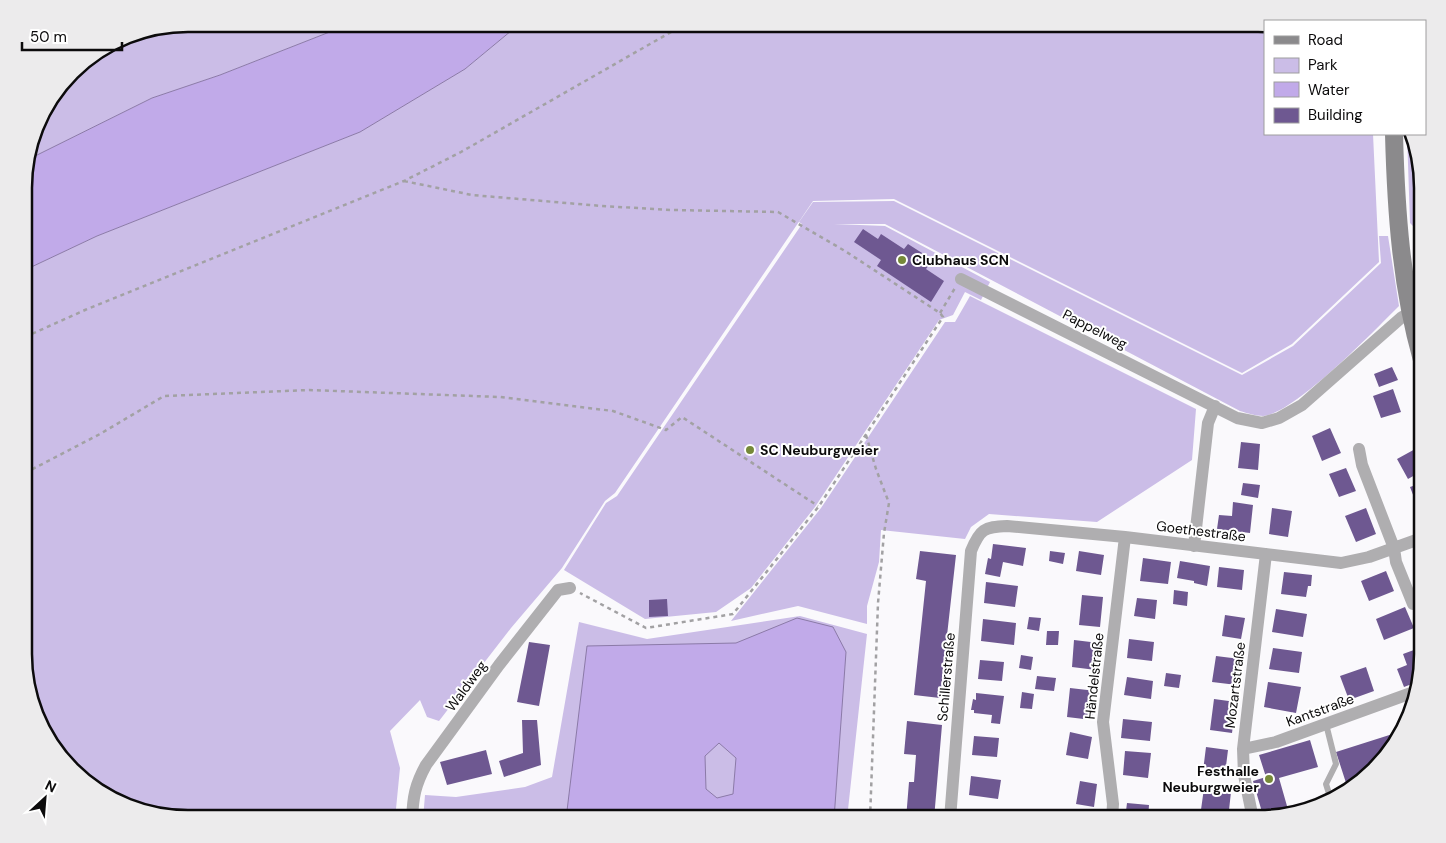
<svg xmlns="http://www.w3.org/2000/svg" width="1446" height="843" font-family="'DM Sans',sans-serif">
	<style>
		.green { fill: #cbbde7 }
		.water { fill: #c1aae9; stroke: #8b7aa7; fill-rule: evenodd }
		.building { fill: #6e5891 }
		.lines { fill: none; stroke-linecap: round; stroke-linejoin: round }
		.path { stroke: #a2a1a3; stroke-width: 2.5; stroke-dasharray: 4 4; stroke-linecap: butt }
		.lane { stroke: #afaeb0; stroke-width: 6 }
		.street { stroke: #afaeb0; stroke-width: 12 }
		.secondary { stroke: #8b8a8c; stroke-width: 18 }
		.poi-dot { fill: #768939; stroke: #fff; stroke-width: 2 }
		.labels { text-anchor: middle; stroke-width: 4; stroke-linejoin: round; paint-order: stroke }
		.poi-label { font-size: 14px; font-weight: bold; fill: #0c0b0c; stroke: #fff; text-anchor: start }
		.street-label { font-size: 14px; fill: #0c0b0c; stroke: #fff }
		.rim { fill: none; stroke: #0c0b0c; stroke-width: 2.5 }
	</style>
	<rect width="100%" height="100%" fill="#faf9fc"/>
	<!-- green -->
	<path class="green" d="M188,24H350L220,75L152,98L27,160L41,115L80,65L125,36Z
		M523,24H1258L1265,26V134H1373L1379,262L1292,344L1242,373L894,199L813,201L615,493L605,501L562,568L511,628L439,721L427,717L420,700L390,731L400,768L395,819H188L106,797L51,746L25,676V270L97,236L360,132L465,69L517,26Z
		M1407,134L1422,177V235L1410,223Z
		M894,201L1242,375L1293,346L1381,263L1379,236H1388L1399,306C1375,330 1294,414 1263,416C1256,416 1247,413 1240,411L885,224H834L885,226L990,282L981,300L965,292L953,315L939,320L815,507L751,588L716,612L645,619L564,570L606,503L617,496L802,224L799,222L813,202Z
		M970,296L1196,409L1192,460L1097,522L989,514L971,527L965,539L881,530L879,562L867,606V624L798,606L731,621L821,508L945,322H955Z
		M800,616L867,634L847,819H423L425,795L456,797L525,787L552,777L579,622L647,639Z"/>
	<!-- water -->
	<path class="water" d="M350,24H523L517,26L465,69L360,132L97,236L25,270V167L27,160L152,98L220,75Z
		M797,618L833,627L846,652L834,819H566L587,646L736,643ZM719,743L736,758L733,794L717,798L706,789L705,756Z"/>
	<!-- building -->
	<path class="building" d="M863,229L878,239L881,234L904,249L908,244L933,260L926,269L944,281L931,302L877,266L881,260L854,242Z
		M1392,367L1398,380L1379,387L1374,374Z
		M1393,389L1401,412L1381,418L1373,396Z
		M1330,428L1341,453L1322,461L1312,436Z
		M1241,442L1260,444L1258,470L1238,468Z
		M1417,448L1422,458V471L1408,479L1397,459Z
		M1346,468L1356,491L1339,497L1329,474Z
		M1243,483L1260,485L1258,498L1241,495Z
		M1422,483V512L1420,513L1410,487Z
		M1233,502L1253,505L1250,533L1217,529L1219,515L1232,516Z
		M1272,508L1292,511L1288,537L1269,534Z
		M1366,508L1376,534L1356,542L1345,516Z
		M993,544L1026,548L1023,566L1003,562L1000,577L985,574L988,558L991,559Z
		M920,551L956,555L940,698L914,695L926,581L916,579Z
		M1050,551L1065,553L1063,564L1049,561Z
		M1079,551L1104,555L1101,575L1076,571Z
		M1143,558L1171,562L1168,584L1140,581Z
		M1180,561L1210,566L1207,586L1194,583V581L1177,578Z
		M1219,567L1244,570L1242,590L1217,587Z
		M1386,571L1394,591L1369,601L1361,581Z
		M1284,572L1312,575L1311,586H1308L1306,597L1281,594Z
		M986,582L1018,586L1015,607L984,603Z
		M1174,590L1188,592L1187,606L1173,604Z
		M1082,595L1103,597L1100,627L1079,625Z
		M1137,598L1157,600L1155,619L1134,616Z
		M667,599L668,616L649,617V600Z
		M1405,607L1414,628L1384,640L1376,619Z
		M1276,609L1307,614L1303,637L1272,632Z
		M1225,615L1245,618L1241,639L1222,636Z
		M1029,617L1041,618L1039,631L1027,629Z
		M983,619L1016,623L1014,645L981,641Z
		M1047,631H1059L1058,645H1046Z
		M1129,639L1154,642L1152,661L1127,658Z
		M1074,640L1099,643L1096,670L1072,667Z
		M529,642L550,645L539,706L517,702Z
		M1422,647V665L1417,682L1404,687L1397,669L1407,665L1403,654Z
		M1273,648L1302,652L1299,673L1269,669Z
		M1021,655L1033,657L1031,670L1019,668Z
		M1216,656L1240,659L1237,685L1212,682Z
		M980,660L1004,662L1002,681L978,679Z
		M1366,667L1374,691L1349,700L1340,676Z
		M1166,673L1181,675L1179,688L1164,686Z
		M1037,676L1056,678L1054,691L1035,689Z
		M1127,677L1153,681L1151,699L1124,695Z
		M1268,682L1301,687L1296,713L1264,707Z
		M1070,688L1096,691L1092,720L1067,717Z
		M1022,692L1034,694L1032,709L1020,708Z
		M976,693L1004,696L1000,724L991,723L992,715L974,713V710H971L973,699L976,700Z
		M1214,699L1236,702L1232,733L1210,730Z
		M1123,719L1152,722L1150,741L1121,738Z
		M522,720H537L541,765L504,777L499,761L523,753Z
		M907,721L942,725L934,819H906L909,782H914L916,755L904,754Z
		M1402,731L1400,737L1348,789L1336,752Z
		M1070,732L1092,737L1088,759L1066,755Z
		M974,736L999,738L997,757L972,755Z
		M1310,740L1318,767L1279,778L1289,813L1264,819L1253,781L1266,777L1259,755Z
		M1206,747L1228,750L1225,774L1203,771Z
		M486,750L492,774L447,785L440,762Z
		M1125,751L1151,753L1148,778L1123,775Z
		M971,776L1001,780L998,799L969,795Z
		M1080,781L1097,784L1094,807L1076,804Z
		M1204,788L1231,792L1228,819L1200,817Z
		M1127,803L1149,805L1148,819H1125Z
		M966,813L996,817V819H965Z"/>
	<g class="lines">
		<!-- path -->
		<path class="path" d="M404,181L472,195L602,206L672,210L778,212L845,251L940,313L943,317L819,506L733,614L646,628L580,593
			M940,313L955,288
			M25,337L85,310L404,181L461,152L685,24
			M866,435L876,469L889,503L884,533L878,603L870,819
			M25,473L100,434L164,396L309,390L500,397L613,411L666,430L682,417L818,506"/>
		<!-- lane -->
		<path class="lane" d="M1326,724L1336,764L1326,784L1331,800"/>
		<!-- street -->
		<path class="street" d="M961,279L1237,418L1262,423L1279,418L1302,405L1402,317L1410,313
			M1359,449L1362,465L1394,548L1396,562L1413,604
			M1194,546L1208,423L1215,406
			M1243,749L1276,742L1414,692
			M412,819C413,797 415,785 426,765L499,665L558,590L570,588
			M950,819L971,551C980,529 984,527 1007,526L1125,537L1341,563L1369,557L1422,538
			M1112,819L1113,804L1103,722L1125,537
			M1253,819L1244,775L1243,749L1266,554"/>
		<!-- secondary -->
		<path class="secondary" d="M1394,134C1396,210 1401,286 1422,360"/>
	</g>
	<!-- markers -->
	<g class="poi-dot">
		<circle cx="902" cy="260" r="5"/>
		<circle cx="750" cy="450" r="5"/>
		<circle cx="1269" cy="779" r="5"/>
	</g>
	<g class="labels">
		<!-- poi labels -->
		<g class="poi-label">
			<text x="912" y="265">Clubhaus SCN</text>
			<text x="760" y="455">SC Neuburgweier</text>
			<text x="1259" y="776" text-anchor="end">Festhalle<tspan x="1259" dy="16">Neuburgweier</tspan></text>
		</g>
		<!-- street labels -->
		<g class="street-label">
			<text transform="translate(1095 329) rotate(27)" y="5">Pappelweg</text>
			<text transform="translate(1201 531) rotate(7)" y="5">Goethestraße</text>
			<text transform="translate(1094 676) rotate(-84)" y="5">Händelstraße</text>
			<text transform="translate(946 677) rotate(-85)" y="5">Schillerstraße</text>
			<text transform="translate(1235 685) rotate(-83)" y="5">Mozartstraße</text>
			<text transform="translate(466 686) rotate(-54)" y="5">Waldweg</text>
			<text transform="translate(1320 710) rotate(-20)" y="5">Kantstraße</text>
		</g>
	</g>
	<!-- crop -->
	<path d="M0 0H1446V843H0ZM188 32H1258A156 156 0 0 1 1414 188V654A156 156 0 0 1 1258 810H188A156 156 0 0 1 32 654V188A156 156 0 0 1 188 32Z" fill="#ecebec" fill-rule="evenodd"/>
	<path class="rim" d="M188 32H1258A156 156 0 0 1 1414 188V654A156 156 0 0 1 1258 810H188A156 156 0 0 1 32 654V188A156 156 0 0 1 188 32Z"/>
	<!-- legend -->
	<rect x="1264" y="20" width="162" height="115" fill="#ffffff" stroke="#9e9d9e"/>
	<rect x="1274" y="36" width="25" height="8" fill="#8b8a8c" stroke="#9e9d9e"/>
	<text x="1308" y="45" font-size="15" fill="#0c0b0c">Road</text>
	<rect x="1274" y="58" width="25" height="15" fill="#cbbde7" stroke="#9e9d9e"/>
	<text x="1308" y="70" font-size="15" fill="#0c0b0c">Park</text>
	<rect x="1274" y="82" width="25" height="15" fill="#c1aae9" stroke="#9e9d9e"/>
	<text x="1308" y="95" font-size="15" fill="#0c0b0c">Water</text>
	<rect x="1274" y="108" width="25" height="15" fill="#6e5891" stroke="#9e9d9e"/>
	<text x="1308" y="120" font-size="15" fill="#0c0b0c">Building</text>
	<!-- north arrow -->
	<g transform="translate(45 798) rotate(26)" stroke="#ffffff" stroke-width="4" paint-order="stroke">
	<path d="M0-4L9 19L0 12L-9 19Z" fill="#0c0b0c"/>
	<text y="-8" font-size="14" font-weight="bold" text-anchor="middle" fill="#0c0b0c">N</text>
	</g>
	<!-- scale -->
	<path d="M22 42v8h100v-8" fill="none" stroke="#0c0b0c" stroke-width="2.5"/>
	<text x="30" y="42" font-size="15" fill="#0c0b0c" stroke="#ffffff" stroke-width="4" paint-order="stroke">50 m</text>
</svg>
